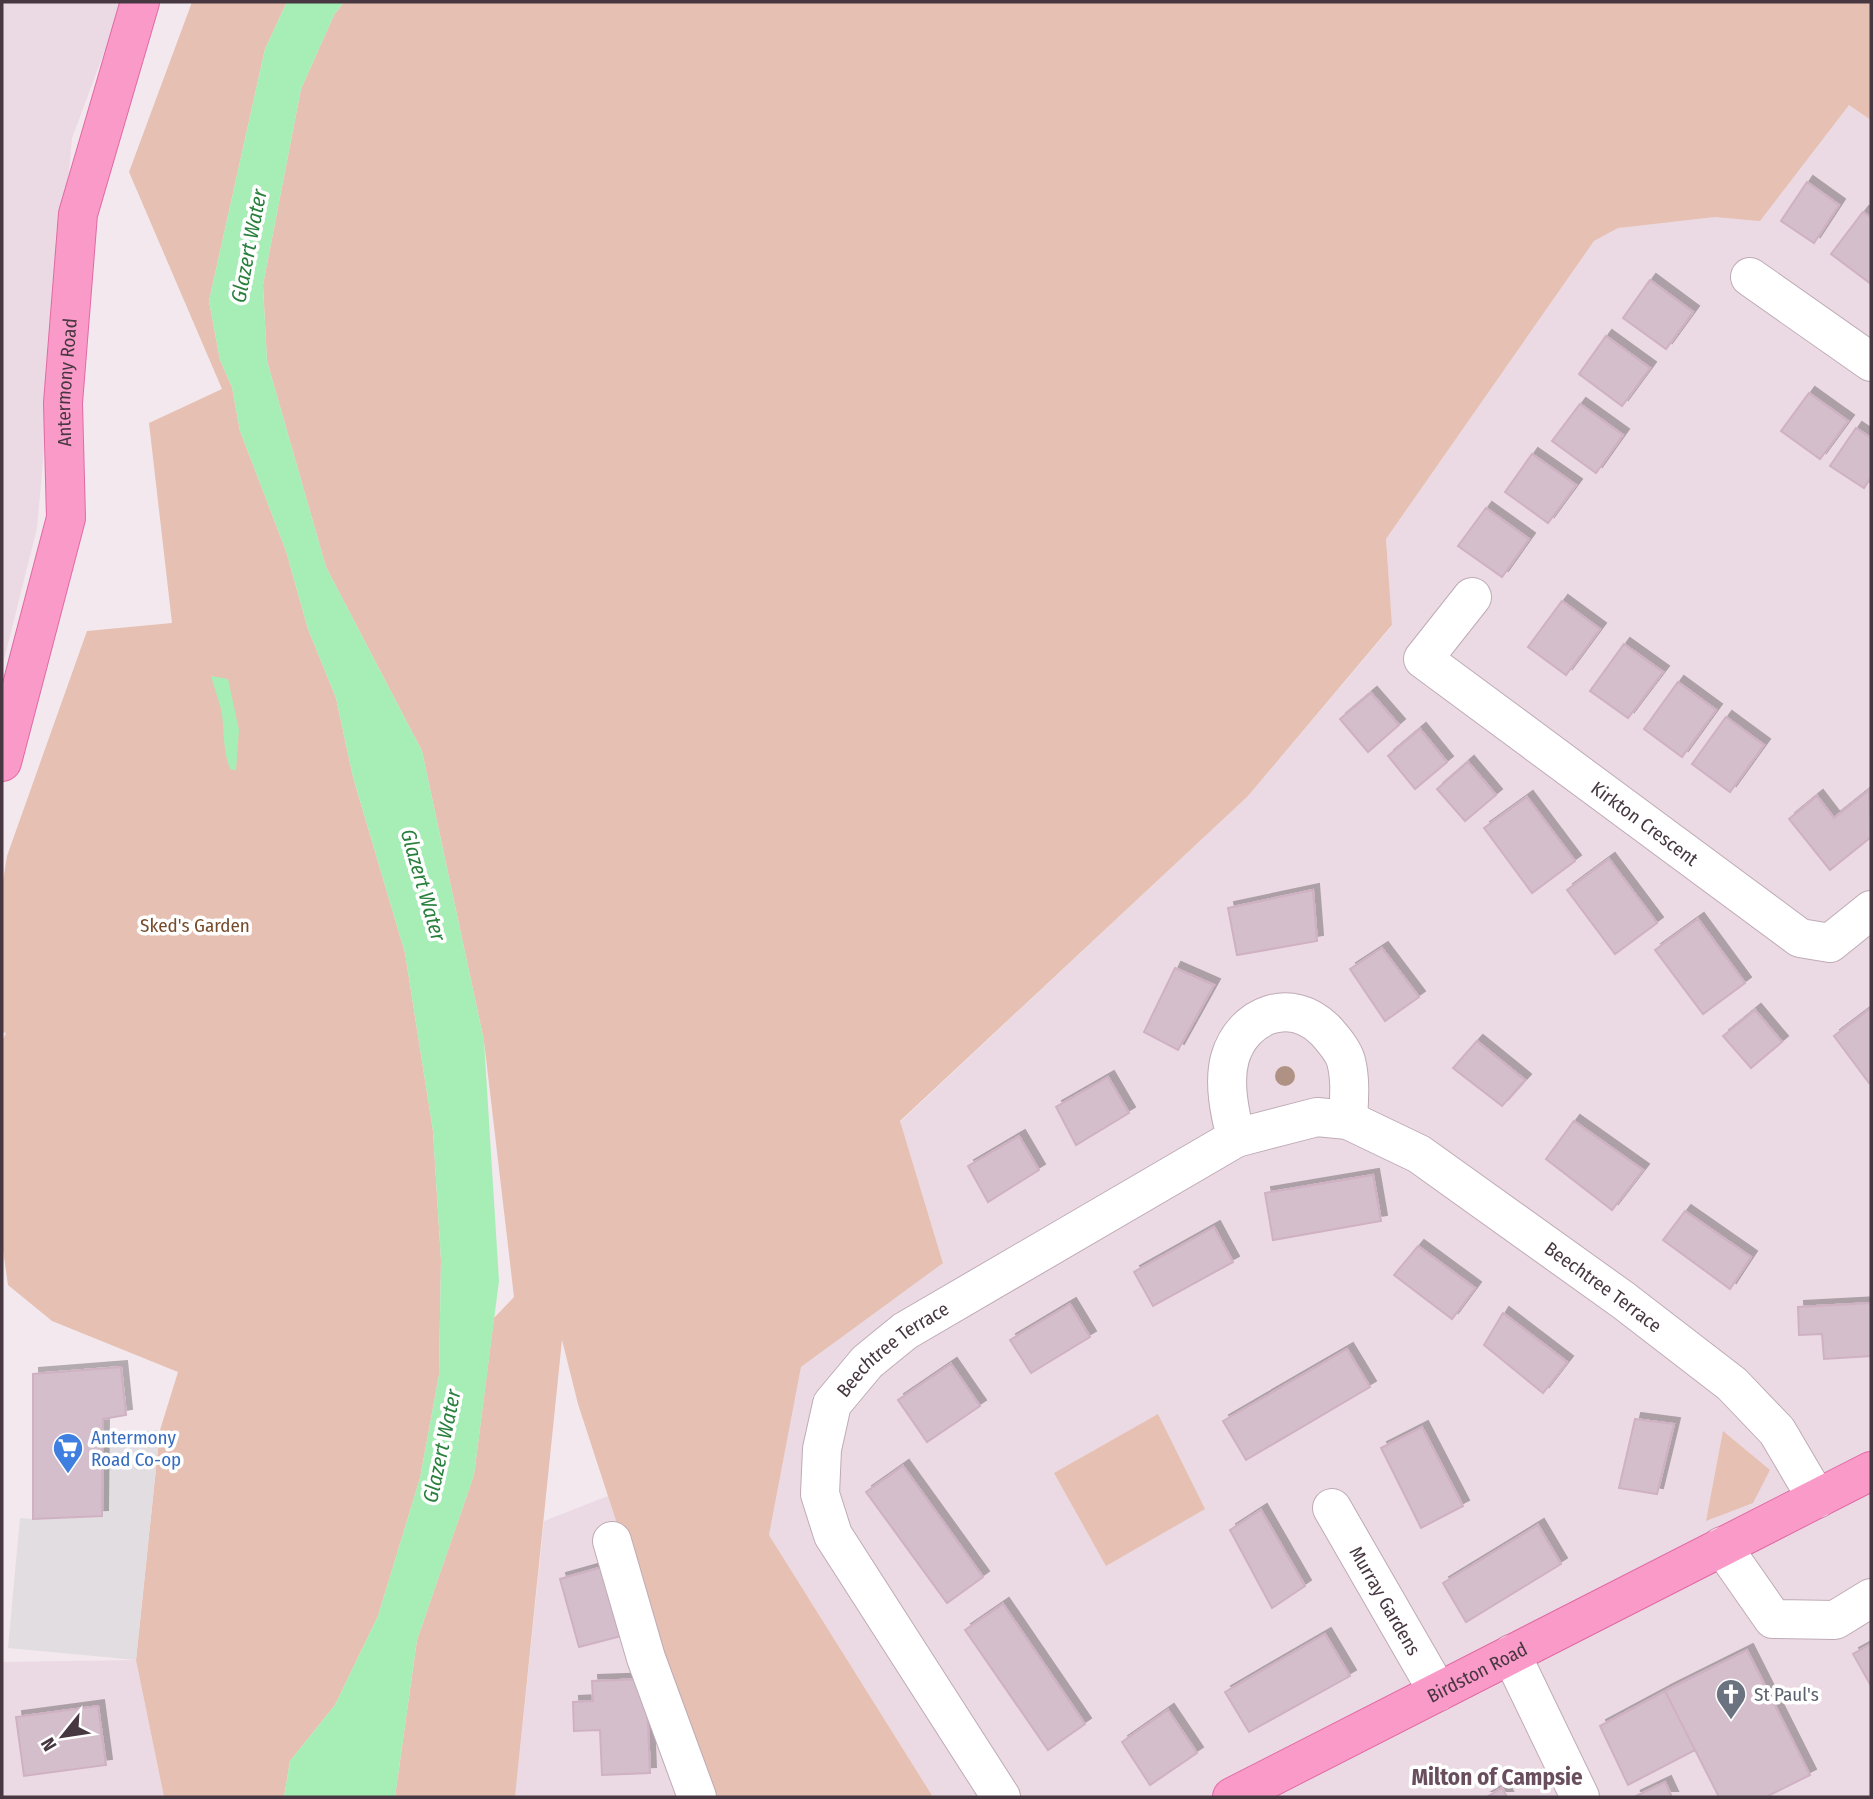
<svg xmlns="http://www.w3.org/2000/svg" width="1873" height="1799" font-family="'Fira Sans Condensed',sans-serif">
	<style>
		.residential { fill: #ebdae3 }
		.green { fill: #e6c0b2 }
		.parking { fill: #e2dde0 }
		.water { fill: #a7eeb6 }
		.building { fill: #d5becb; stroke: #cfb1c3; stroke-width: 2; filter: url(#shadow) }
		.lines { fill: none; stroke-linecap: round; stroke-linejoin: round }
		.minor-casing { stroke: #bfabb6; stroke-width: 40 }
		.major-casing { stroke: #e06aa4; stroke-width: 40 }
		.minor { stroke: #fff; stroke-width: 38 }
		.major { stroke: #fa9ac8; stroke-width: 38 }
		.tree { fill: #af9283 }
		.labels { text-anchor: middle; stroke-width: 7; stroke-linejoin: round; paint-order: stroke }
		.street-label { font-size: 19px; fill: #473740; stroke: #fff }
		.park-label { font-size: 19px; fill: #774c2c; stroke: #fff }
		.shop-label { font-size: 19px; fill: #366cbe; stroke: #fff; text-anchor: start }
		.worship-label { font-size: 19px; fill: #5b616d; stroke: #fff; text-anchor: start }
		.water-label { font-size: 21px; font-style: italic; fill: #29803d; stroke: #fff }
		.quarter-label { font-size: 23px; font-weight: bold; fill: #694e5e; stroke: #fff }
	</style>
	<defs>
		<filter id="shadow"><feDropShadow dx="6" dy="-6" stdDeviation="0" flood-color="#0004"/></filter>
	</defs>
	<rect width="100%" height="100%" fill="#f3e8ee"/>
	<!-- residential -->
	<path class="residential" d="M2,2H123L72,138L37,528L2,668Z
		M1871,2V1797H933L769,1535L801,1367L943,1262L900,1122L1248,796L1392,626L1386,539L1594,241L1618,228Z
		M608,1496L702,1787L706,1797H515L544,1521Z
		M136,1660L164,1797H2V1662Z"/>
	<!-- green -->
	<path class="green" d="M192,2H287L265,49L209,301L220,360L232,387L240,431L286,551L308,629L336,698L353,777L405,953L433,1131L441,1260L439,1375L420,1478L378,1616L335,1705L290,1761L284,1797H164L136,1660L160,1430L178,1372L52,1321L8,1285L2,1243V1041L6,1033L2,1032V887L7,856L87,631L172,623L149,423L222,389L129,172Z
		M344,2H1871V120L1849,105L1760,221L1715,217L1618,228L1594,241L1386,539L1392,625L1248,796L900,1121L943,1263L801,1367L769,1535L933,1797H706L578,1404L562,1340L515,1797H395L417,1640L474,1475L494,1318L514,1297L484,1041L422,751L326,567L267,361L263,285L301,89L334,15Z
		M1158,1414L1205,1509L1106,1566L1054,1473Z
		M1723,1431L1770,1470L1753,1503L1706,1521Z"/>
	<!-- parking -->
	<path class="parking" d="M160,1430L136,1660L8,1648L20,1518L33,1519L102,1434Z"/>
	<!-- water -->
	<path class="water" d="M287,2H344L334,15L301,89L263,285L267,361L326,567L422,751L484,1041L499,1281L474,1475L417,1640L395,1797H284L290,1761L335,1705L378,1616L420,1478L439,1375L441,1260L433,1131L405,953L353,777L336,698L308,629L286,551L240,431L232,387L220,360L209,301L265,49Z
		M211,676L228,679L239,730L236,770H231C222,753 225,728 221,709C218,698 214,687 211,676Z"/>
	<!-- building -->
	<path class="building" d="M1807,182L1839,205L1814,243L1781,221Z
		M1863,212L1871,218V284L1831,254Z
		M1650,280L1693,312L1666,349L1623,318Z
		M1606,336L1650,368L1622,406L1579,374Z
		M1809,393L1848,421L1820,459L1781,431Z
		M1580,404L1623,435L1596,473L1552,441Z
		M1856,428L1871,438V477L1864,488L1830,466Z
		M1532,454L1576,485L1548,523L1505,492Z
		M1486,508L1529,539L1502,577L1458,546Z
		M1562,601L1600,629L1566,675L1528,647Z
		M1624,644L1663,672L1628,718L1590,691Z
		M1678,682L1716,710L1682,757L1644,729Z
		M1371,693L1399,725L1368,752L1340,719Z
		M1726,717L1764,745L1730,792L1692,764Z
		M1420,729L1447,762L1415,789L1388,756Z
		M1468,762L1496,795L1465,821L1437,789Z
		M1869,790L1871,837L1830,870L1789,819L1817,796L1834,818Z
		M1527,797L1575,861L1532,893L1484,828Z
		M1609,859L1657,923L1615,954L1567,890Z
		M1313,890L1317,941L1237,955L1228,908Z
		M1698,919L1745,983L1703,1014L1655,950Z
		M1382,948L1419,997L1385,1021L1350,969Z
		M1175,968L1214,985L1178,1050L1144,1032Z
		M1871,1008V1081L1869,1083L1834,1036Z
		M1755,1010L1782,1042L1751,1068L1723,1036Z
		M1477,1041L1525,1080L1502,1106L1453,1068Z
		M1108,1077L1129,1113L1076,1145L1056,1107Z
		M1574,1121L1643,1170L1612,1210L1546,1159Z
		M1019,1136L1039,1170L988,1202L968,1166Z
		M1373,1175L1381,1221L1273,1240L1265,1193Z
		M1685,1211L1751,1257L1730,1289L1663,1240Z
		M1214,1227L1233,1262L1153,1306L1134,1272Z
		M1418,1246L1475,1288L1452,1319L1394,1275Z
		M1871,1303V1356L1824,1359L1822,1334L1799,1335L1798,1307Z
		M1070,1304L1090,1337L1031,1373L1010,1340Z
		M1503,1313L1567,1362L1543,1393L1484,1345Z
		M1347,1349L1370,1387L1246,1460L1223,1421Z
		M951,1364L980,1406L927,1442L898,1400Z
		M121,1367L126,1415L103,1419L102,1516L33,1519V1374Z
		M1635,1419L1674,1424L1657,1494L1619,1488Z
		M1422,1427L1463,1506L1421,1528L1381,1448Z
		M903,1466L983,1577L947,1603L866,1492Z
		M1261,1510L1305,1586L1272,1608L1230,1530Z
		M1538,1525L1561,1564L1466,1622L1443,1583Z
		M606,1566L625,1635L579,1647L560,1579Z
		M1003,1604L1085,1724L1048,1750L965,1630Z
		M1325,1634L1350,1676L1249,1732L1225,1692Z
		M1871,1644V1686L1853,1654Z
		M1747,1650L1810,1775L1766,1797H1719L1665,1691Z
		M646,1679L650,1773L602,1775L600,1730L574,1731L573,1702L593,1701L592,1681Z
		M1665,1691L1695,1750L1628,1785L1600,1726Z
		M98,1706L106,1765L24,1776L16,1717Z
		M1168,1710L1197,1753L1150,1785L1122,1742Z
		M1665,1782L1672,1797H1634Z
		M1502,1788L1507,1797H1487Z"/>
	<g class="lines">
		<!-- minor casing -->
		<g class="minor-casing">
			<g id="minor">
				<path d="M1750,277L1871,362"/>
				<path id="s1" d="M1472,597L1423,659L1800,938L1830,943L1871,910"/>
				<path d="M1236,1138C1230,1114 1223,1083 1230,1058C1243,1014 1291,996 1325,1030C1332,1038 1343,1050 1346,1061C1351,1080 1349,1100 1348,1120"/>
				<path id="s2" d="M1332,1508L1438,1692"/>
				<path d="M612,1541L646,1658L697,1797"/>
				<path d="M1722,1546L1773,1619L1835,1620L1871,1598"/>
				<path d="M1511,1654L1580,1797"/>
				<path id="s3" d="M1001,1797L833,1535L820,1494L822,1449L832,1404L867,1362L905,1331L1236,1138L1317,1117L1348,1120L1419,1154L1623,1300L1732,1384L1777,1431L1817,1499"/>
			</g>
		</g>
		<!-- major casing -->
		<g class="major-casing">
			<g id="major">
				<path id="s4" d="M2,762L66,518L63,403L78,214L140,2"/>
				<path id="s5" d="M1232,1797L1871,1471"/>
			</g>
		</g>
		<!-- minor -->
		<use href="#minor" class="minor"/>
		<!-- major -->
		<use href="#major" class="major"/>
	</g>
	<!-- trees -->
	<circle class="tree" cx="1285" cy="1076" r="10"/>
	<!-- icons -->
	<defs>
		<g id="supermarket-pin" transform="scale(1.575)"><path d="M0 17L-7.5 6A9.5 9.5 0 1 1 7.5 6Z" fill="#3f7fe0" stroke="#fff"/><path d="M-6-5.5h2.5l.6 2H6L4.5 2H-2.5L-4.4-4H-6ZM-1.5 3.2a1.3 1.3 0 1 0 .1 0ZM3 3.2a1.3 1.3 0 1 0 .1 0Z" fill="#fff"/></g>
		<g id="church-pin" transform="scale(1.575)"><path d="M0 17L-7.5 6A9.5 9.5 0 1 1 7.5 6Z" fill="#6b7280" stroke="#fff"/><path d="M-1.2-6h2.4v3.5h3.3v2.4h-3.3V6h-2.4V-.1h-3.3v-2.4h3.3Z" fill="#fff"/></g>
	</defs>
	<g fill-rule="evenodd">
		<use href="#supermarket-pin" x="68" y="1448"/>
		<use href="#church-pin" x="1731" y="1694"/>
	</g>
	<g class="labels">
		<!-- street labels -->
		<g class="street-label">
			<text dy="7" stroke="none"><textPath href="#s4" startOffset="388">Antermony Road</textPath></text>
			<text dy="7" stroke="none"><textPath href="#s1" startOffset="355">Kirkton Crescent</textPath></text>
			<text dy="7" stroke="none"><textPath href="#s3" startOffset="1353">Beechtree Terrace</textPath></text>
			<text dy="7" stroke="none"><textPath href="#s3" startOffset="528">Beechtree Terrace</textPath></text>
			<text dy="7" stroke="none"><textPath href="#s2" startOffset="107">Murray Gardens</textPath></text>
			<text dy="7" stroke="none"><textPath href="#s5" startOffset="275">Birdston Road</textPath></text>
		</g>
		<!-- park labels -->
		<g class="park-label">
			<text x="195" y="932">Sked's Garden</text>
		</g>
		<!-- shop labels -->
		<g class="shop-label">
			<text x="91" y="1444">Antermony<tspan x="91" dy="22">Road Co-op</tspan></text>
		</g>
		<!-- worship labels -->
		<g class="worship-label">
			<text x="1754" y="1701">St Paul's</text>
		</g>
		<!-- water labels -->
		<g class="water-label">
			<text transform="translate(249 246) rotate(-79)" y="7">Glazert Water</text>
			<text transform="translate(423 885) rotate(74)" y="7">Glazert Water</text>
			<text transform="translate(442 1446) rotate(-78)" y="7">Glazert Water</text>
		</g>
		<!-- quarter labels -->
		<g class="quarter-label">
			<text x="1497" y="1785">Milton of Campsie</text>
		</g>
	</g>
	<!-- border -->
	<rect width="1873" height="1799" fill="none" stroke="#473740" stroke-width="7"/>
	<!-- north arrow -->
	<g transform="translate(63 1736) rotate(240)" stroke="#ffffff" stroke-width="5" paint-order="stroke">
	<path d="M0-5L12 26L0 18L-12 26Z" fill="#473740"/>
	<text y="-10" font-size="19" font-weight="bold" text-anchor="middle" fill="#473740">N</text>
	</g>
</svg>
